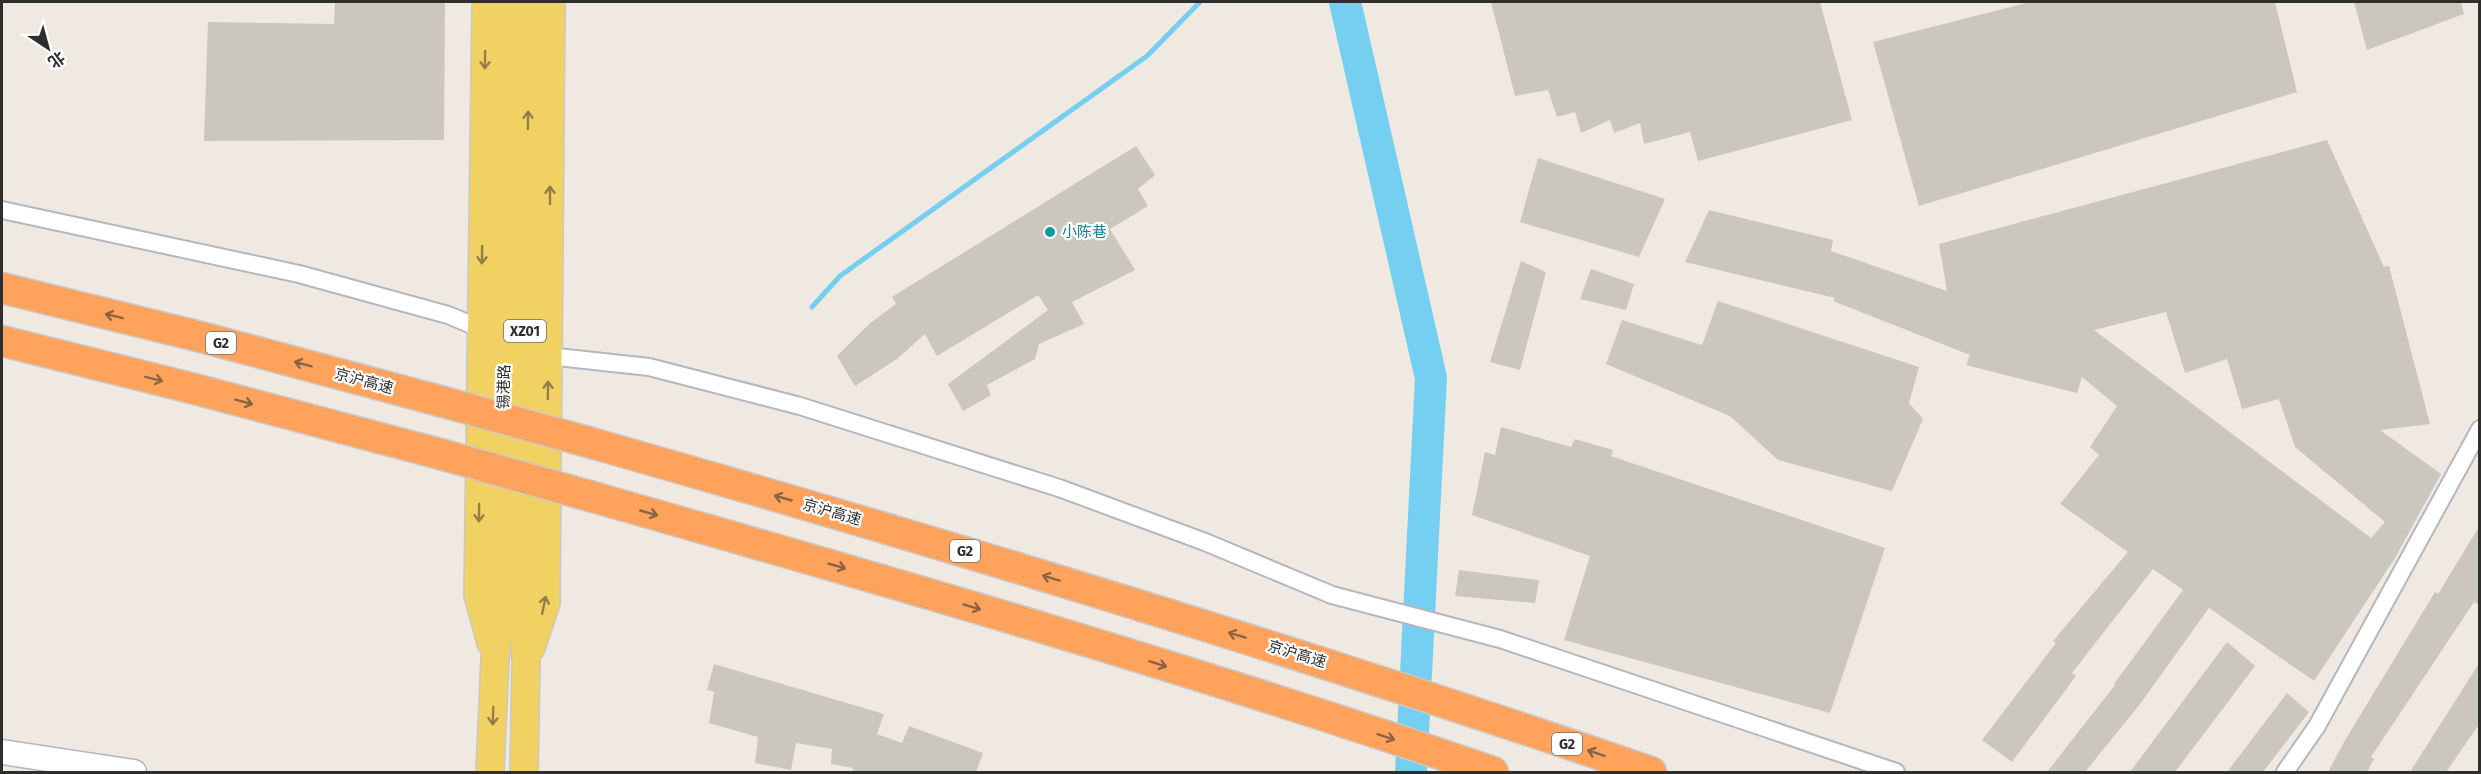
<svg xmlns="http://www.w3.org/2000/svg" width="2481" height="774" font-family="'Fira Sans','Noto Sans SC',sans-serif">
	<style>
		.lines { fill: none; stroke-linecap: round; stroke-linejoin: round }
		.stream { stroke: #75cff0; stroke-width: 5 }
		.river { stroke: #75cff0; stroke-width: 32 }
		.building { fill: #cbc7bf; fill-rule: evenodd }
		.street-casing { stroke: #b4b7c1; stroke-width: 20 }
		.secondary-casing { stroke: #b4b7c1; stroke-width: 27 }
		.primary-casing { stroke: #c9c9c9; stroke-width: 30 }
		.highway-casing { stroke: #c9c9c9; stroke-width: 33 }
		.street { stroke: #fff; stroke-width: 16 }
		.secondary { stroke: #fff; stroke-width: 24 }
		.primary { stroke: #f2d163; stroke-width: 27 }
		.highway { stroke: #ffa35c; stroke-width: 30 }
		.highway-bridge-casing { stroke: #c9c9c9; stroke-width: 33; stroke-linecap: butt }
		.highway-bridge { stroke: #ffa35c; stroke-width: 30 }
		.oneway { stroke: #908048 }
		.oneway2 { stroke: #8c6343 }
		.culture-dot { fill: #0f9aa8; stroke: #fff; stroke-width: 2 }
		.labels { text-anchor: middle; stroke-width: 4.5; stroke-linejoin: round; paint-order: stroke }
		.shield { fill: #fff; stroke: #6d6d6d; stroke-width: 1.5 }
		.shield-label { font-size: 14px; font-weight: bold; fill: #2e2e2e }
		.culture-label { font-size: 15px; fill: #0d838f; stroke: #fff; text-anchor: start }
		.street-label { font-size: 15px; fill: #2e2e2e; stroke: #fff }
	</style>
	<rect width="100%" height="100%" fill="#efe9e1"/>
	<g class="lines">
		<!-- stream -->
		<path class="stream" d="M812,307L840,276L1147,56L1200,2"/>
		<!-- river -->
		<path class="river" d="M1345,2L1431,378L1411,772"/>
	</g>
	<!-- building -->
	<path class="building" d="M335,2H445L444,140L204,141L208,22L334,24Z
		M1491,2H1820L1852,120L1698,161L1690,132L1644,144L1640,123L1614,133L1610,120L1581,133L1575,112L1557,117L1548,90L1515,96Z
		M2030,2H2275L2297,92L1919,206L1873,42Z
		M2354,2H2461L2464,14L2367,50Z
		M2327,140L2384,267L2389,266L2430,424L2380,430L2441,474L2395,558L2314,681L2209,608L2140,704L2085,772H2047L2115,685L2114,684L2183,590L2153,569L2072,673L2076,676L2012,762L1982,740L2056,643L2053,641L2128,552L2060,504L2099,455L2090,447L2117,406L2082,377L2077,393L1966,365L1970,355L1833,301L1835,298L1685,262L1709,210L1833,240L1831,251L1947,291L1939,244ZM2166,312L2185,373L2227,359L2242,409L2279,399L2295,447L2385,522L2371,538L2094,330Z
		M1136,146L1155,175L1138,189L1148,206L1110,229L1135,270L1072,302L1084,324L1039,344L1035,359L987,385L991,395L963,411L948,384L1048,310L1038,295L937,356L925,334L897,359L855,386L837,356L869,324L896,304L892,297Z
		M1538,158L1665,199L1639,257L1520,222Z
		M1521,261L1546,272L1520,370L1490,362Z
		M1591,269L1634,284L1626,310L1580,299Z
		M1718,301L1919,367L1909,403L1923,419L1892,491L1778,460L1730,416L1606,364L1622,320L1702,345Z
		M1501,427L1571,447L1575,439L1613,450L1611,456L1885,548L1830,713L1564,640L1590,556L1472,515L1485,452L1495,455Z
		M2480,525V605L2474,602L2371,757L2374,759L2367,772H2328L2344,742L2435,592L2438,594Z
		M1459,570L1539,580L1535,603L1455,596Z
		M2227,642L2255,666L2175,772H2130Z
		M2480,662V723L2446,772H2410Z
		M714,664L884,714L877,734L902,743L909,726L983,753L976,772H852L853,768L831,764L832,749L796,743L791,770L755,763L758,737L709,723L714,692L707,690Z
		M2287,693L2309,712L2263,772H2227Z"/>
	<g class="lines">
		<!-- street casing -->
		<g class="street-casing">
			<path id="street" d="M2,210L299,274L448,315L489,332
				M540,353L548,356L649,367L800,406L1059,488L1205,542L1332,595L1500,639L1896,772
				M2285,772L2317,726L2480,429"/>
		</g>
		<!-- secondary casing -->
		<g class="secondary-casing">
			<path id="secondary" d="M2,752L134,772"/>
		</g>
		<!-- primary casing -->
		<g class="primary-casing">
			<path id="primary" d="M486,2L478,595L491,643
				M531,648L546,603L551,2
				M490,772L495,659L501,598L509,2
				M524,772L526,661L522,600L530,2"/>
		</g>
		<!-- highway casing -->
		<g class="highway-casing">
			<path id="highway" d="M2,288L201,337L440,401
				M2,341L187,387L440,454
				M595,444C950,545 1302,652 1651,772
				M593,497C895,583 1196,670 1493,772"/>
		</g>
		<!-- street -->
		<use href="#street" class="street"/>
		<!-- secondary -->
		<use href="#secondary" class="secondary"/>
		<!-- primary -->
		<use href="#primary" class="primary"/>
		<!-- highway -->
		<use href="#highway" class="highway"/>
		<!-- highway-bridge casing -->
		<g class="highway-bridge-casing">
			<path id="highway-bridge" d="M440,401L595,444
				M440,454L593,497"/>
		</g>
		<!-- highway-bridge -->
		<use href="#highway-bridge" class="highway-bridge"/>
	</g>
	<!-- one-way arrows -->
	<defs><path id="oneway-shaft" d="M-6 0H5M1.5-3L5.5 0L1.5 3" fill="none" stroke-width="1.6" stroke-linecap="round" stroke-linejoin="round" transform="scale(1.5)"/></defs>
	<g class="oneway">
		<use href="#oneway-shaft" transform="translate(485 60) rotate(91)"/>
		<use href="#oneway-shaft" transform="translate(528 120) rotate(-89)"/>
		<use href="#oneway-shaft" transform="translate(550 195) rotate(-90)"/>
		<use href="#oneway-shaft" transform="translate(482 255) rotate(91)"/>
		<use href="#oneway-shaft" transform="translate(548 390) rotate(-89)"/>
		<use href="#oneway-shaft" transform="translate(479 513) rotate(91)"/>
		<use href="#oneway-shaft" transform="translate(544 605) rotate(-78)"/>
		<use href="#oneway-shaft" transform="translate(493 716) rotate(92)"/>
	</g>
	<g class="oneway2">
		<use href="#oneway-shaft" transform="translate(114 316) rotate(-166)"/>
		<use href="#oneway-shaft" transform="translate(303 364) rotate(-165)"/>
		<use href="#oneway-shaft" transform="translate(154 379) rotate(14)"/>
		<use href="#oneway-shaft" transform="translate(244 402) rotate(15)"/>
		<use href="#oneway-shaft" transform="translate(783 498) rotate(-164)"/>
		<use href="#oneway-shaft" transform="translate(649 513) rotate(16)"/>
		<use href="#oneway-shaft" transform="translate(837 566) rotate(16)"/>
		<use href="#oneway-shaft" transform="translate(1051 578) rotate(-163)"/>
		<use href="#oneway-shaft" transform="translate(972 607) rotate(17)"/>
		<use href="#oneway-shaft" transform="translate(1237 635) rotate(-163)"/>
		<use href="#oneway-shaft" transform="translate(1158 664) rotate(18)"/>
		<use href="#oneway-shaft" transform="translate(1386 737) rotate(18)"/>
		<use href="#oneway-shaft" transform="translate(1596 753) rotate(-161)"/>
	</g>
	<!-- markers -->
	<circle class="culture-dot" cx="1050" cy="232" r="6"/>
	<g class="labels">
		<!-- shield labels -->
		<g class="shield">
			<rect x="504" y="320" width="42" height="22" rx="4.5"/>
			<rect x="206" y="332" width="30" height="22" rx="4.5"/>
			<rect x="950" y="540" width="30" height="22" rx="4.5"/>
			<rect x="1552" y="733" width="30" height="22" rx="4.5"/>
		</g>
		<g class="shield-label">
			<text x="525" y="336">XZ01</text>
			<text x="221" y="348">G2</text>
			<text x="965" y="556">G2</text>
			<text x="1567" y="749">G2</text>
		</g>
		<!-- culture labels -->
		<g class="culture-label">
			<text x="1062" y="237">小陈巷</text>
		</g>
		<!-- street labels -->
		<g class="street-label">
			<text transform="translate(364 381) rotate(15)" y="5">京沪高速</text>
			<text transform="translate(504 387) rotate(-89)" y="5">锡港路</text>
			<text transform="translate(832 512) rotate(16)" y="5">京沪高速</text>
			<text transform="translate(1297 654) rotate(17)" y="5">京沪高速</text>
		</g>
	</g>
	<!-- border -->
	<rect width="2481" height="774" fill="none" stroke="#2e2e2e" stroke-width="6"/>
	<!-- north arrow -->
	<g transform="translate(48 48) rotate(144)" stroke="#ffffff" stroke-width="4.5" paint-order="stroke">
	<path d="M0-4.5L10 22L0 15L-10 22Z" fill="#2e2e2e"/>
	<text y="-9" font-size="16" font-weight="bold" text-anchor="middle" fill="#2e2e2e">北</text>
	</g>
</svg>
